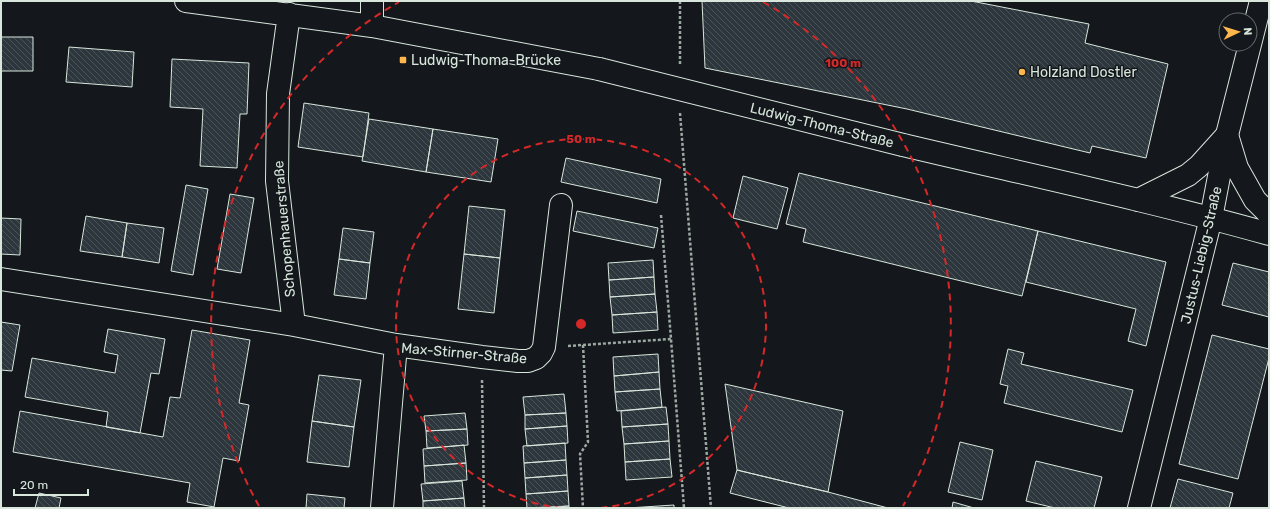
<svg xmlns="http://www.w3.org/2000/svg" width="1270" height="509" font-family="Rubik,sans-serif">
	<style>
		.building { fill: url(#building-back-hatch); stroke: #d8e6dc }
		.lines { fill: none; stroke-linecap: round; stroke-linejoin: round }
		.minor-casing { stroke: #d8e6dc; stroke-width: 24 }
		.major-casing { stroke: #d8e6dc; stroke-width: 24 }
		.path { stroke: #9da8a2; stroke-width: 2.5; stroke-dasharray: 3 2; stroke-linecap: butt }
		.minor { stroke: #14181c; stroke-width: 22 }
		.major { stroke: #14181c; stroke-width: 22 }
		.minor-bridge-casing { stroke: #d8e6dc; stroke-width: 24; stroke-linecap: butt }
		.minor-bridge { stroke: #14181c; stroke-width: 22 }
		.ring { fill: none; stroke: #d62828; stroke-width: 2; stroke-dasharray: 7 5 }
		.poi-dot { fill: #ffb74d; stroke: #14181c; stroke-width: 1.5 }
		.labels { text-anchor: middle; stroke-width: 3; stroke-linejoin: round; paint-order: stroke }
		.poi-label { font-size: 14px; fill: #d8e6dc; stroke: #14181c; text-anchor: start }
		.street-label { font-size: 14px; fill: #d8e6dc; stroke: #14181c }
		.centre { fill: #d62828; stroke: #14181c; stroke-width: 2 }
		.ring-label { font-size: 12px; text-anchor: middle; font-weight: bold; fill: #d62828; stroke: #14181c; stroke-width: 3; stroke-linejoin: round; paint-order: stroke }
	</style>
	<defs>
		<pattern id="building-back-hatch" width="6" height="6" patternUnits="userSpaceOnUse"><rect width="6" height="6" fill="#2c363c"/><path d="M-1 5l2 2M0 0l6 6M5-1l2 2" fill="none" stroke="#4a5358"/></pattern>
	</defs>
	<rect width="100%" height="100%" fill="#14181c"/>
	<!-- building -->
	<path class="building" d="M702,1H971L1089,24L1085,43L1168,64L1146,158L1092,146L1090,153L907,109L705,68Z
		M1,37H33V71H1Z
		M69,47L134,52L132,87L66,82Z
		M172,59L249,63L247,114H240L237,168L200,166L203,109L170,107Z
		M304,103L369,113L363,157L298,147Z
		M369,119L433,129L426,172L362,161Z
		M433,129L498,139L491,182L426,172Z
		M566,158L661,179L657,203L561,182Z
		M799,173L1038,231L1022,296L803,242L806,229L786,224Z
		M743,176L788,188L777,229L733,218Z
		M186,185L208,189L193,275L171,271Z
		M230,194L254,198L241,273L217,269Z
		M469,206L505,210L500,258L464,254Z
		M577,211L658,228L654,248L573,231Z
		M86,216L127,223L122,257L80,251Z
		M1,218L21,219L20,255L1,254Z
		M127,223L164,228L159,263L122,257Z
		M343,228L374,232L370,263L339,259Z
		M1038,231L1166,262L1146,346L1128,341L1136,309L1026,282Z
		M464,254L500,258L494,313L458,309Z
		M339,259L370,263L366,299L334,295Z
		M653,260L654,277L609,280L608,263Z
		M1233,263L1269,272V317L1222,305Z
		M654,277L655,294L610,297L609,280Z
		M655,294L657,312L612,315L610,297Z
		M657,312L658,330L613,333L612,315Z
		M1,322L20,325L12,371L1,370Z
		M108,329L165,339L159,374L151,373L140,433L106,427L108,412L25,397L32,358L115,373L118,355L104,352Z
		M192,330L250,340L239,403L249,405L239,461L223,458L214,507L187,502L190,483L13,452L20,411L163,437L170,397L180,398Z
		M1212,335L1269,349V358L1238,479L1179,464Z
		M1008,349L1024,353L1021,364L1133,390L1122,432L1004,403L1008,386L1000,384Z
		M658,354L659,372L614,376L613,357Z
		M659,372L660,389L615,392L614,376Z
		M319,375L361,380L354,427L312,421Z
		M725,384L843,411L828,492L737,470Z
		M660,389L662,407L617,411L615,392Z
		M564,394L566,413L525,415L523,397Z
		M666,407L668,424L622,427L621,411Z
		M465,413L467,429L426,431L424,416Z
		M566,413L567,426L525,429V415Z
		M312,421L354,427L349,467L307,462Z
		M668,424L669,441L624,444L622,427Z
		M567,426L568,443L527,446L525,429Z
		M467,429L468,445L427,448L426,431Z
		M669,441L670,459L625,462L624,444Z
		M960,442L993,450L982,500L948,492Z
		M565,443L566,460L524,463L523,446Z
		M464,445L466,463L424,466L423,449Z
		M670,459L672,477L626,480L625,462Z
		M566,460L567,475L525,478L524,463Z
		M1036,461L1102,477L1094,508H1055L1026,501Z
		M466,463L467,480L425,483L424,466Z
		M737,470L828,492L888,508H789L730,493Z
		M567,475L568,491L526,494L525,478Z
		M1178,479L1233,493L1229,508H1170Z
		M462,481L464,498L423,501L421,484Z
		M568,491L569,506L527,508L526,494Z
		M39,493L61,498L59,508H35Z
		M307,494L345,498L344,508H306Z
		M464,498L465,508H423V501Z
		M953,502L974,508H952Z
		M674,505V508H628Z
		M569,506V508H544Z"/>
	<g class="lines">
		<!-- minor casing -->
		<g class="minor-casing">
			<path id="minor" d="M186,1L372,26L599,69
				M289,14L278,94L277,181L294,325
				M372,26V1
				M1227,135L1237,168L1255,200L1269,214
				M903,145C1025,174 1148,200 1269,234
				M1138,200L1188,175L1199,166L1227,135
				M1,279L294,325L396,345L482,357L518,361H528L536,358L541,353L544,347L561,205
				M382,508L396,345"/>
		</g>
		<!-- major casing -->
		<g class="major-casing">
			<path id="major" d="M1139,508L1211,218L1227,135L1261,1"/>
		</g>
		<!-- path -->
		<path class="path" d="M680,1V64
			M680,113L711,508
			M661,215L671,339L684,508
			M583,345L588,442L580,454L583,508
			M568,346L671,339
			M482,380L484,508"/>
		<!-- minor -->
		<use href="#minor" class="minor"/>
		<!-- major -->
		<use href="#major" class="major"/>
		<!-- minor-bridge casing -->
		<g class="minor-bridge-casing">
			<path id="minor-bridge" d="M599,69L903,145"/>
		</g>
		<!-- minor-bridge -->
		<use href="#minor-bridge" class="minor-bridge"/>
	</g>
	<!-- distance rings -->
	<g class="ring">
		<path d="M562 508A185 185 0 1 1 600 508"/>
		<path d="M259 506A370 370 0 0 1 399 2M763 2A370 370 0 0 1 903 506"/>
	</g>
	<!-- markers -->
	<g class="poi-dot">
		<rect x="399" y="56" width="8" height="8" rx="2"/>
		<circle cx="1022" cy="72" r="4"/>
	</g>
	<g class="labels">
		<!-- poi labels -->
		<g class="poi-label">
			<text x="411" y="65">Ludwig-Thoma-Brücke</text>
			<text x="1030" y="77">Holzland Dostler</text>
		</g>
		<!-- street labels -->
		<g class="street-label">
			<text transform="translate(822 125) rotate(14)" y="5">Ludwig-Thoma-Straße</text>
			<text transform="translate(284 229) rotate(-95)" y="5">Schopenhauerstraße</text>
			<text transform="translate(1201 255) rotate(-77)" y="5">Justus-Liebig-Straße</text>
			<text transform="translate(464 353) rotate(5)" y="5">Max-Stirner-Straße</text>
		</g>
	</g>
	<circle cx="581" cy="324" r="6" class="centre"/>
	<g class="ring-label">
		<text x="843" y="67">100 m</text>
		<text x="581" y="143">50 m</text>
	</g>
	<!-- border -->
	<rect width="1270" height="509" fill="none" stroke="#d8e6dc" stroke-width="4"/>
	<!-- north arrow -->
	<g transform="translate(1238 32) rotate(86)"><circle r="19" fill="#14181c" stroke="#626a69"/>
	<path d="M0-3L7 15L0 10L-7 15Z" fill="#ffb74d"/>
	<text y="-6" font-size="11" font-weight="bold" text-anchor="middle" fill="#d8e6dc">N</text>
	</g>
	<!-- scale -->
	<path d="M14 489v6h74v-6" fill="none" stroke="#d8e6dc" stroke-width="2"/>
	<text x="20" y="489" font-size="12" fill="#d8e6dc" stroke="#14181c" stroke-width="3" paint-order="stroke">20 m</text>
</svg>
